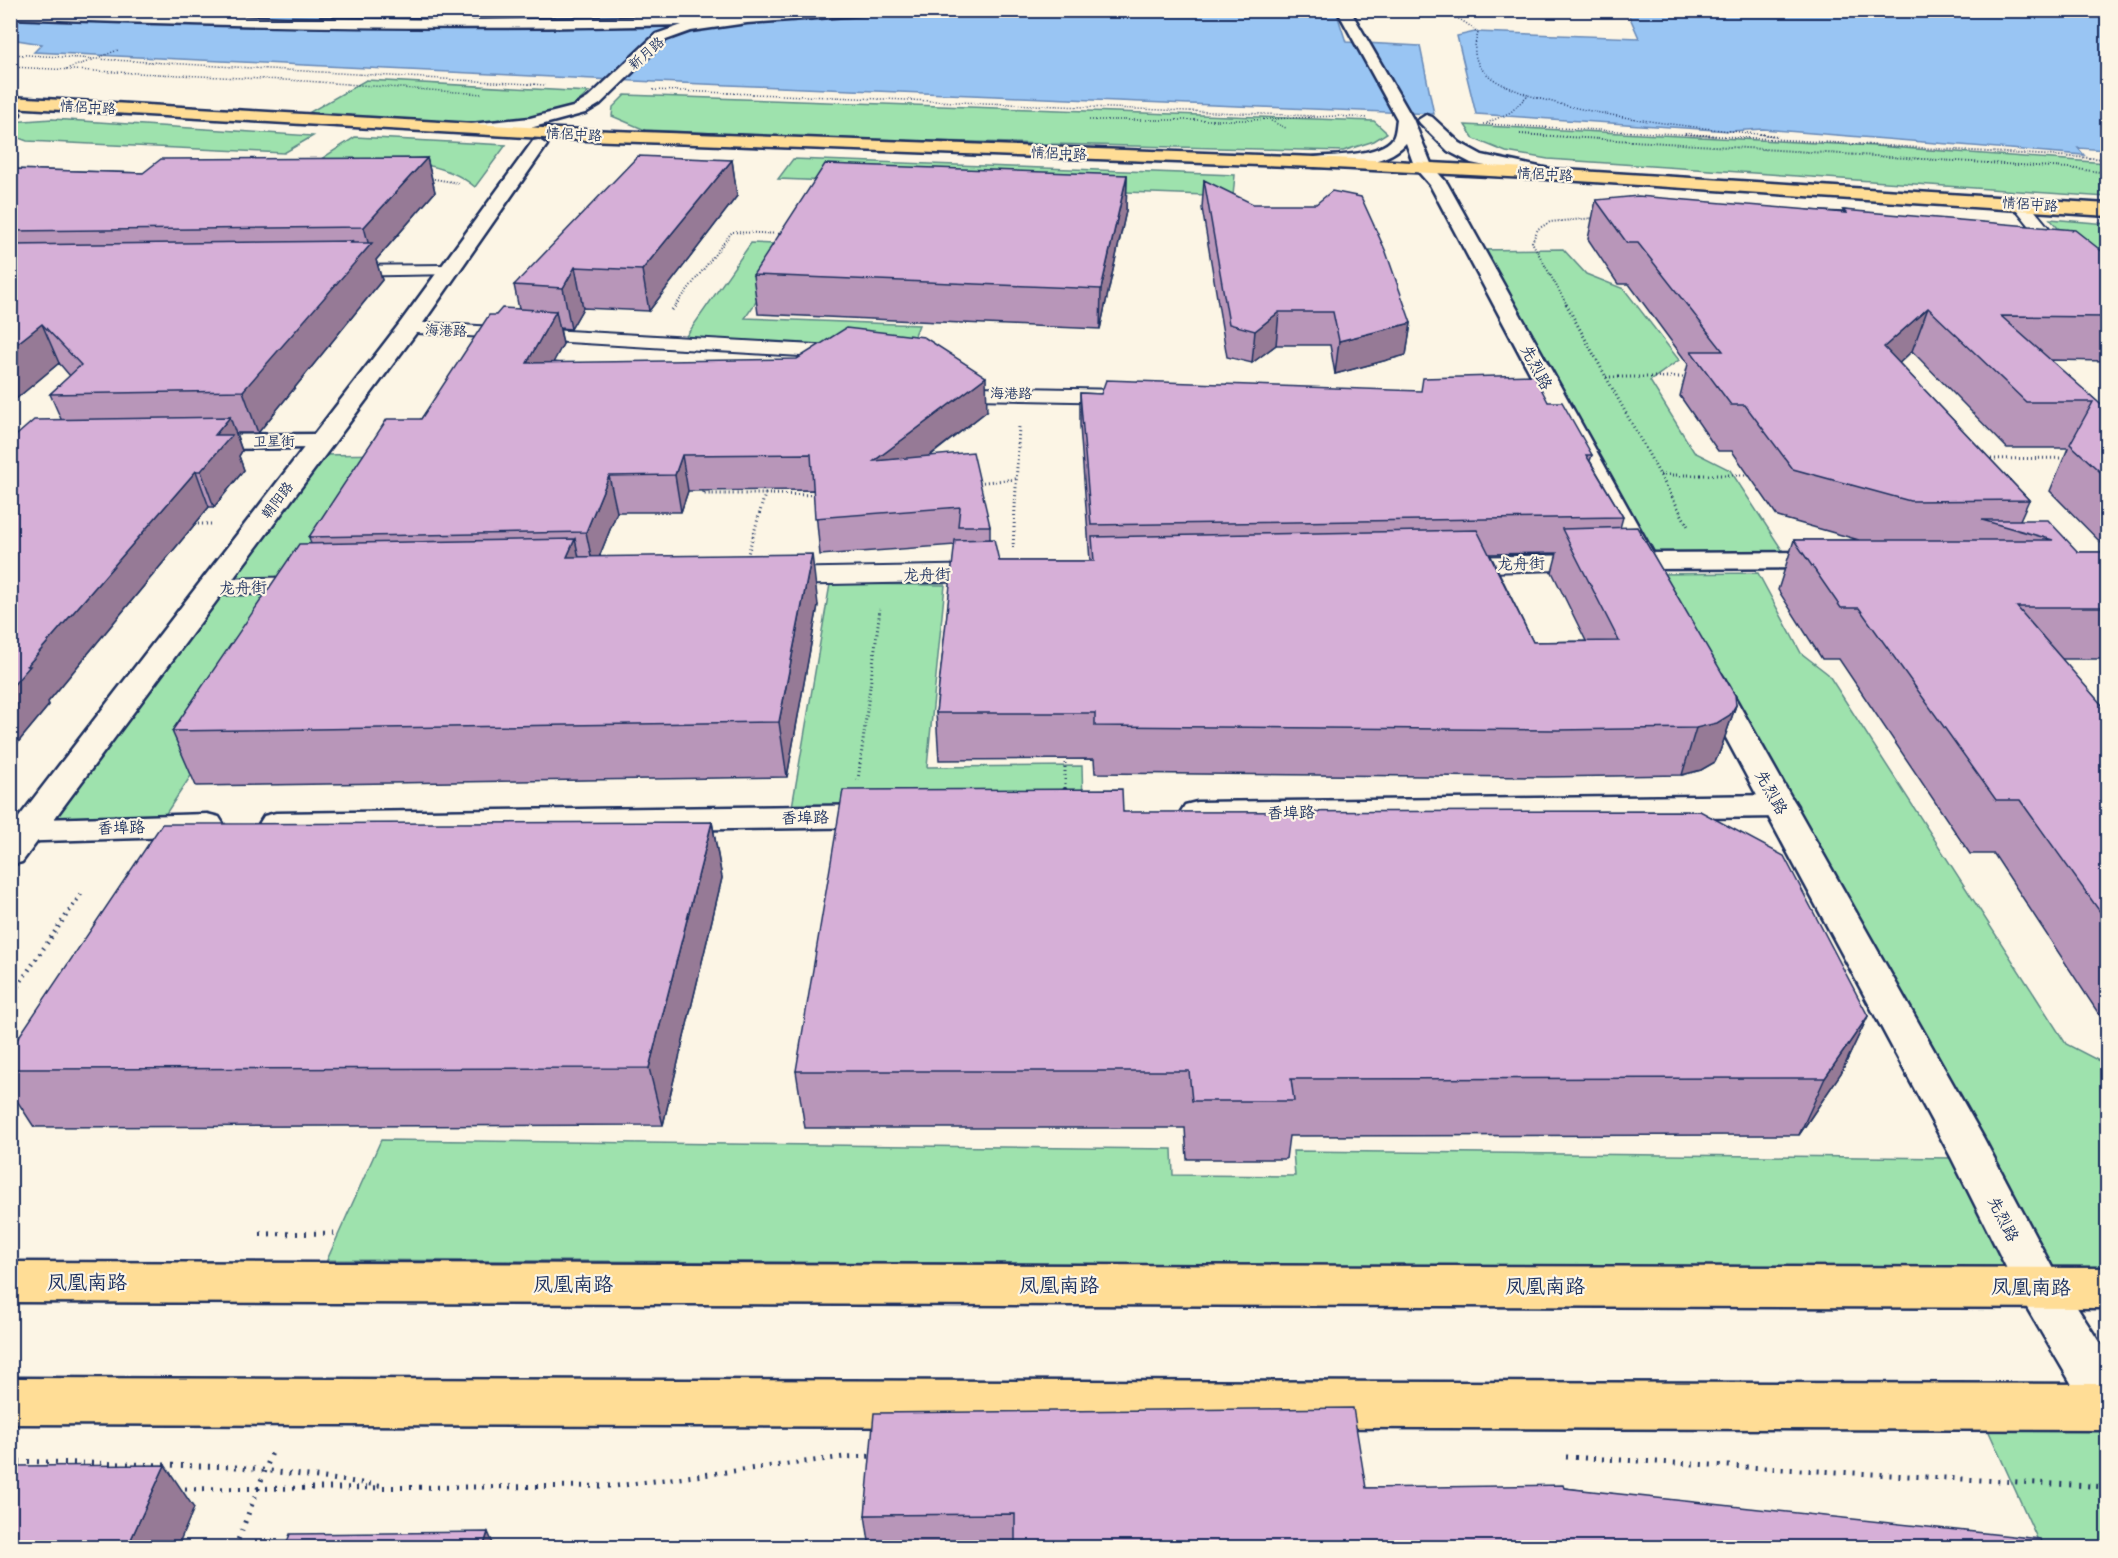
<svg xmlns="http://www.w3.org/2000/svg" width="2118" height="1558" font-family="Delius,'LXGW WenKai TC',sans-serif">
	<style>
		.green { fill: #9ee2ad; stroke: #5c8886; stroke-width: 1.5 }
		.water { fill: #99c5f3; stroke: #6789b7; stroke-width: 1.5 }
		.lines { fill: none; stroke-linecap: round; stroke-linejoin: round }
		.service-casing { stroke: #1b2f5e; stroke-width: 4 }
		.minor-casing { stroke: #1b2f5e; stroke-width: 5 }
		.tertiary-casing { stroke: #1b2f5e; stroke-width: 5 }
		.primary-casing { stroke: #1b2f5e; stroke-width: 5 }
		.trunk-casing { stroke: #1b2f5e; stroke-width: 5 }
		.path-far4 { stroke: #1b2f5e; stroke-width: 1.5; stroke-dasharray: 1 2; stroke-linecap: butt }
		.path-far3 { stroke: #1b2f5e; stroke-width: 2; stroke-dasharray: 1 2; stroke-linecap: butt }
		.path-far2 { stroke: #1b2f5e; stroke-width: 3; stroke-dasharray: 1 3; stroke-linecap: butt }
		.path-far1 { stroke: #1b2f5e; stroke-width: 4.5; stroke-dasharray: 1.5 5; stroke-linecap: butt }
		.path { stroke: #1b2f5e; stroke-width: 5; stroke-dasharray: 2 7; stroke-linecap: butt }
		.service { fill: #fcf5e5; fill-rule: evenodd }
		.minor { fill: #fcf5e5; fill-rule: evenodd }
		.tertiary { fill: #fcf5e5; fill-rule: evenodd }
		.primary { fill: #ffdd96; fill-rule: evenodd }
		.trunk { fill: #ffdd96; fill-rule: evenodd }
		.wall { fill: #b896b9; stroke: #1b2f5e; stroke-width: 1.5; fill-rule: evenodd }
		.shaded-wall { fill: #967a96; stroke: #1b2f5e; stroke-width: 1.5 }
		.building { fill: #d6afd7; stroke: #1b2f5e; stroke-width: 1.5 }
		.labels { text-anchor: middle; stroke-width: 4.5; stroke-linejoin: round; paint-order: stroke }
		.far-street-label { font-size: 14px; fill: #1b2f5e; stroke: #fcf5e5 }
		.street-label { font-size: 16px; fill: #1b2f5e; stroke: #fcf5e5 }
		.near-street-label { font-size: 20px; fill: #1b2f5e; stroke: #fcf5e5 }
	</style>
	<rect width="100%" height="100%" fill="#fcf5e5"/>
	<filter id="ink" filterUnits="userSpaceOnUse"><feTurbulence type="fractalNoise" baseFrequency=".0167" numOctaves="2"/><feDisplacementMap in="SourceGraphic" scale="12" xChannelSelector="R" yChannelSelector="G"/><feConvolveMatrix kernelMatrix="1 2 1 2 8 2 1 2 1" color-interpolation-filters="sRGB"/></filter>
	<g filter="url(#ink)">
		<!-- green -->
		<path class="green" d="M366,80L589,92L567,112L489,123L327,117L310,112Z
			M625,95L1374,121L1387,133L1374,141L1343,151L849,139L645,130L612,116L613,107Z
			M52,119L313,136L284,153L27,141L11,135V122Z
			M1465,125L1875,146L2107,163V197L1548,159L1506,152L1474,139Z
			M355,137L506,145L475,187C437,154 369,161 321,159Z
			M793,159L1235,175L1233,196L778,179Z
			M2050,219L2107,224V263L2087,261Z
			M751,243L880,248L769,283L745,318L919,325L908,352L684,339Z
			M1563,249L1586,274L1624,289L1679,360L1650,381L1694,452L1730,470L1786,556L1650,557L1480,250Z
			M390,454L307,600L163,818L48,823L320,455Z
			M1758,573L1801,653L1828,674L2066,1044L2107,1065V1268H2050L1656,574Z
			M830,584L945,585L927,767L1082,766L1083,804L792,807Z
			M381,1140L1172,1149L1173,1175L1295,1176L1293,1151L1953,1158L2007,1268L327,1260Z
			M1980,1412H2107V1547H2041Z"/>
		<!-- water -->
		<path class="water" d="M11,10L1336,11L1346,42L1420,46L1434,114L655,82L34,52L42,44L11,39Z
			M1627,11H2107V150L2078,148L2084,155L1763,129L1730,131L1476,114L1457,36L1475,32L1639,38Z"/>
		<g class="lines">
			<!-- service casing -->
			<g class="service-casing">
				<path id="service" d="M2020,199L2026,200L2073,257L2108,283V297L2101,296L2061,265L2012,204Z
					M450,265L456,266L459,270L456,274L337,276L331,275L328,271L331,267L337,266Z
					M408,322L850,347L857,349L860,353L857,357L850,359L401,332L398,328L401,324Z
					M950,369L957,371L979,387L1122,390L1129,392L1133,396L1129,400L1122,402L974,399C962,396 947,385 940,375L943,371Z
					M1594,555L1603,557L1606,562L1603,567L1594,569L1453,573L1444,570L1440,565L1444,560L1453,557Z
					M991,565L1000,568L1004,573L1000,578L991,581L775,585L766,582L762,577L766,572L775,569Z
					M313,577L322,580L326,585L322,590L313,593L211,595L202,592L198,587L202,582L211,579Z"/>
			</g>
			<!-- minor casing -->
			<g class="minor-casing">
				<path id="minor" d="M10,109L18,111L20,114L18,117L10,119Z
					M322,434L331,436L334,441L331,446L322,448L194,449L185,447L182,442L185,437L194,435Z
					M1833,552L1843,554L1847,560L1843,566L1833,568L1643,569L1633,567L1629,561L1633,555L1643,553Z
					M1780,795L1792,798L1797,806L1792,814L1780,817L1197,824L1185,821L1180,813L1185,805L1197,802Z
					M885,805L897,808L902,816L897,824L885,827L276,835L264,832L259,824L264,816L276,813Z
					M207,814L219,817L224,825L219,833L207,836L10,842V820Z"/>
			</g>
			<!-- tertiary casing -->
			<g class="tertiary-casing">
				<path id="tertiary" d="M10,10L286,18L471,20L655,17L810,10H881L875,14L747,23L691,31L666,40L600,104L585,113L530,128L467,133L461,131L459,128L461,125L530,118L573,107L588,98L656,34L682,25C458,31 234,27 10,18Z
					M1337,10H1350L1413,119L1432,166L1447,183L1661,567L1657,573L1647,575L1637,573L1633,567L1430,185L1415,168L1406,143C1385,167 1344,165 1315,167L1309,166L1306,162L1309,158L1315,157C1335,155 1380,156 1393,138C1396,133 1396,125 1397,119Z
					M1426,115L1432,117L1460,143L1482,155L1554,170L1557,174L1554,178L1548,179L1471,163L1448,151L1420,123L1418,120Z
					M539,140L547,145L416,333L22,862L10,865V829L400,323L533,141Z
					M1710,671L1721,674L1725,680L1983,1137L2055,1273L2108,1356V1424L2091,1417L2023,1301L1951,1157L1695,680L1699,674Z"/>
			</g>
			<!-- primary casing -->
			<g class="primary-casing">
				<path id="primary" d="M10,1262L2108,1268V1308L10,1302Z
					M10,1378L2108,1384V1430L10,1424Z"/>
			</g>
			<!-- trunk casing -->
			<g class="trunk-casing">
				<path id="trunk" d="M10,97L559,129L1315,157L1548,169L2108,204V216L1548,179L1315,167L559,139L10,107Z"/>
			</g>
			<!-- path-far4 -->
			<path class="path-far4" d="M1433,10C1450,14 1466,20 1478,34C1464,71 1499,84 1528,95
				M10,54L546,85
				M100,57L118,50
				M10,67L305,81L483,94
				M66,69L93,60
				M653,90L1314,116
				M1089,120H1250L1336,116L1367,118
				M1271,121L1286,128
				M1487,123L1511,112L1528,95C1608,120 1691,126 1774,136
				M1483,124L1715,136
				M1520,134L1545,136"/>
			<!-- path-far3 -->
			<path class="path-far3" d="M1520,134L2068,168L2108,173
				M1685,134L2108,159
				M1760,134L1778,136
				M428,178L459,183
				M676,305L732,232L785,234
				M1567,305L1532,242L1538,229L1550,222L1595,218"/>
			<!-- path-far2 -->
			<path class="path-far2" d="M1566,304L1688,526
				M672,310L677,304
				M1606,377H1689
				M1987,459L2067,458
				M1660,475H1752
				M975,483L1016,479
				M705,488L703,494H765L748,554
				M765,494L818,495
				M190,524H213
				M1013,548L1019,426
				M1065,755V790
				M858,780L880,609"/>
			<!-- path-far1 -->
			<path class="path-far1" d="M1065,788V793
				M10,997L81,894"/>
			<!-- path -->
			<path class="path" d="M260,1234L340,1233
				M1566,1457L2108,1487
				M10,1461L239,1467L386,1486
				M176,1489L616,1486L844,1457L875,1456
				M235,1548L273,1450"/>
			<!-- service -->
			<use href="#service" class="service"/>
			<!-- minor -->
			<use href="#minor" class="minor"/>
			<!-- tertiary -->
			<use href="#tertiary" class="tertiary"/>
			<!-- primary -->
			<use href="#primary" class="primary"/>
			<!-- trunk -->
			<use href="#trunk" class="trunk"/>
		</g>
		<!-- wall -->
		<path class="wall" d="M427,158L435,192L376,260L382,280L258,433H236L242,451L239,456L244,470L214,507H209L48,702L49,705L10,752V441L61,419L50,394L70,376L59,363L10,404V169L143,173Z
			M732,160L737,196L649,311L583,308L571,329L560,328L563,344L553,362L987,411L930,456L990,526V539L999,561H1090L1080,426V393L1101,394L1548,402L1592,455L1590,461L1623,517L1620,528L1736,705L1720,751L1715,762L1701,770L1682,775L1546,777L1095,773L1094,759L939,760L936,713L955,545L820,555L814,490L688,491L681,512H617L599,557L818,605L787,777L196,786L172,731L311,544L309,537L421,419L496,315L519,309L514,285ZM1557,553L1552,572L1586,641L1533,642L1490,554Z
			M1127,175L1126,211L1100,329L758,314L753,275Z
			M1204,180L1411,323L1406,355L1335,374L1330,345H1276L1252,363L1227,357L1202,208Z
			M1596,200L1843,212V210L2108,256V361L2050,360L2108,411V550L2050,491L2068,448H2007L1912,351L1899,363L2029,500L2020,520L2078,552H2108V659H2061L2108,712V1028L1994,854H1970L1839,659H1822L1778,590L1794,540H1859L1778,517L1732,451H1718L1680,396L1688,364L1629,284H1618L1588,239Z
			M1123,812L1868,1016L1841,1073L1799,1135L1289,1136L1286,1159H1187L1185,1128H805L796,1071Z
			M712,822L722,878L663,1125L34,1127L10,1090V1050Z
			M1366,1488H1564L2043,1548H870L865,1515Z"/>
		<!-- shaded-wall -->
		<path class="shaded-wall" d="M427,158L435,192L376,260L382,280L258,433L243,391L350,243L352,241L357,260L369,246L364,227Z
			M732,160L737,196L649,311L642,270Z
			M1127,175L1126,211L1100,329L1101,289Z
			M575,267L583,308L571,329L563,288Z
			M1928,308L1912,351L1869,392L1884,347Z
			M556,311L563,344L535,397L527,363Z
			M1279,312L1276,345L1252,363L1255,331Z
			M1411,323L1406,355L1335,374L1339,341Z
			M42,324L59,363L10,404V349Z
			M986,377L987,411L876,497L874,461Z
			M230,417L242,451L239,456L244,470L214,507L201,471L215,435Z
			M682,455L688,491L681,512L675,475Z
			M196,471L209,507L48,702L49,705L10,752V689L27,666Z
			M609,476L617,512L594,570L586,532Z
			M575,539L586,590L567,557Z
			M812,554L818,605L787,777L779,722Z
			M1736,705L1720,751L1715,762L1701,770L1682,775L1696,728Z
			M712,822L722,878L663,1125L649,1068Z
			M1868,1016L1841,1073L1799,1135L1825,1078Z
			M165,1465L194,1508L177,1548H127Z
			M488,1532L495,1548H483Z"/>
		<!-- building -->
		<path class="building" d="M638,156L732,160L642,270L575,267L563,288L514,285Z
			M427,158L364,227L10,231V169L143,173L161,159Z
			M825,164L1127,175L1101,289L753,275Z
			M1204,180L1253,204H1316L1332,191L1361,197L1386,252L1411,323L1339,341L1333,312H1279L1255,331L1229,324Z
			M1638,196L1846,213L1843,210L2075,230L2108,256V317L2001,316L2108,411V479L2070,444L2093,402H2026L1928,308L1884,347L2029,500L1910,501L1793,469L1745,405H1731L1691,351H1723L1638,243H1627L1596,200Z
			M352,241L350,243H372L243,391L50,394L81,365L42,324L10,349V245Z
			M502,308L556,311L527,363L797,359L846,328L924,337L986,377L874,461L973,452L990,526H958L960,507L815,518L811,454L682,455L675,475L609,476L586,532L309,537L387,419H421L489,315H496Z
			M1534,375L1548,402H1562L1592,455H1586L1623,517L1091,525L1080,393L1101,394L1106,380L1421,391L1423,378Z
			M230,417L215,435H232L201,471H196L27,666H30L10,689V441L34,420Z
			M1982,520H2048L2078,552H2108V607H2017L2108,712V923L2020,800H1996L1859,608H1841L1794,540H2053Z
			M1637,527L1735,695L1736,705L1730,715L1717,723L1696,728L1558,730L1095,726V713H936L955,540L994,539L999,561H1094L1092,537L1477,530L1533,642L1619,641L1562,529Z
			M575,539L567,557L812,554L779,722L172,731L299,544Z
			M1122,789L1123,812L1700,811L1784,856L1868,1016L1825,1078L1291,1079L1294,1101H1192L1189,1071H796L843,790Z
			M712,822L649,1068L10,1069V1050L162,824Z
			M1353,1408L1366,1488L1563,1485L1564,1488L2040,1539L2043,1548H1015V1514L865,1515L874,1413Z
			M165,1465L127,1548H10V1466Z
			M488,1532L483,1548H285L290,1534Z"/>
	</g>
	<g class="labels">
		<!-- far-street labels -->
		<g class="far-street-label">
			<text transform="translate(646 53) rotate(-41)" y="5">新月路</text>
			<text transform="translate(88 107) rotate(3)" y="5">情侶中路</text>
			<text transform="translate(574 134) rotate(3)" y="5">情侶中路</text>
			<text transform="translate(1059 153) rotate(2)" y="5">情侶中路</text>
			<text transform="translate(1545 174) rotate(3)" y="5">情侶中路</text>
			<text transform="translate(2030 204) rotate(4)" y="5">情侶中路</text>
			<text transform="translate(446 330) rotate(3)" y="5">海港路</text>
			<text transform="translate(1011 393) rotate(1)" y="5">海港路</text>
			<text transform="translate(274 441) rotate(-1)" y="5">卫星街</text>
			<text transform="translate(277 500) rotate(-53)" y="5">朝阳路</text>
		</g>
		<!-- street labels -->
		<g class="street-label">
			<text transform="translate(1537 367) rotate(62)" y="6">先烈路</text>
			<text transform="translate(1521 563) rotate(-1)" y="6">龙舟街</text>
			<text transform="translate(927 574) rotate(-1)" y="6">龙舟街</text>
			<text transform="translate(243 587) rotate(-1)" y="6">龙舟街</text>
			<text transform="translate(1772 792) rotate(61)" y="6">先烈路</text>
			<text transform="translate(1291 812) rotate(-1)" y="6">香埠路</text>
			<text transform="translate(805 817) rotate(-1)" y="6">香埠路</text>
			<text transform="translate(121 827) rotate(-2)" y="6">香埠路</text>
			<text transform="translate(2004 1219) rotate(63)" y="6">先烈路</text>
		</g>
		<!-- near-street labels -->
		<g class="near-street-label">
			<text x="87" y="1289">凤凰南路</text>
			<text x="573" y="1291">凤凰南路</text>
			<text x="1059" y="1292">凤凰南路</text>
			<text x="1545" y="1293">凤凰南路</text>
			<text transform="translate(2031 1287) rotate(1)" y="7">凤凰南路</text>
		</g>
	</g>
	<!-- margin -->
	<rect width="2118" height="1558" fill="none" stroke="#fcf5e5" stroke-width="36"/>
	<rect x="18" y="18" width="2082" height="1522" fill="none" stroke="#1b2f5e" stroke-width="2" filter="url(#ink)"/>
</svg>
